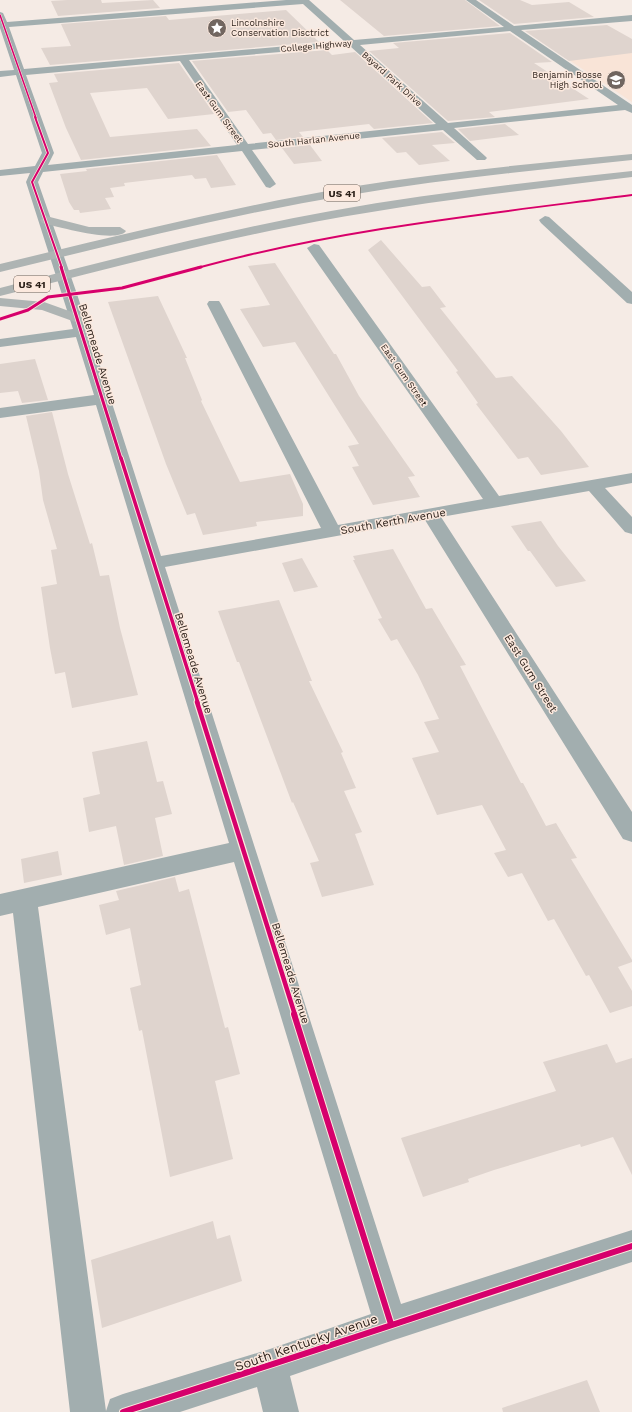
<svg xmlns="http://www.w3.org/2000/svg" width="632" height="1412" font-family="'Work Sans',sans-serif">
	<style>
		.built { fill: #f9e4d7 }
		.building { fill: #dfd4ce }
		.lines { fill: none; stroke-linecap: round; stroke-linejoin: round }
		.minor { fill: #a2aeaf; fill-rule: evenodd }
		.highway { fill: #aeb4b3; fill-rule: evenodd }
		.cycleway-far5-casing { stroke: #fce9de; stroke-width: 2.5 }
		.cycleway-far4-casing { stroke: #fce9de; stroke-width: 3.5 }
		.cycleway-far3-casing { stroke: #fce9de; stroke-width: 4.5 }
		.cycleway-far2-casing { stroke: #fce9de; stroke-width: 5.5 }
		.cycleway-far1-casing { stroke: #fce9de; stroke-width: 7 }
		.cycleway-casing { stroke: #fce9de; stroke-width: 8 }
		.cycleway-far5 { stroke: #d6006c; stroke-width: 1.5 }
		.cycleway-far4 { stroke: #d6006c; stroke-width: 2 }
		.cycleway-far3 { stroke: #d6006c; stroke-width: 3 }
		.cycleway-far2 { stroke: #d6006c; stroke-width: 3.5 }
		.cycleway-far1 { stroke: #d6006c; stroke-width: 4.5 }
		.cycleway { stroke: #d6006c; stroke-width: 6 }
		.labels { text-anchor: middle; stroke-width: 3; stroke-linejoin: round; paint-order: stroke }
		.far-poi-label { font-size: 9px; fill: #2a1f18; stroke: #fce9de; text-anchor: start }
		.far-street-label { font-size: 9px; fill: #2a1f18; stroke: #fce9de }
		.shield { fill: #fce9de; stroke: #695c53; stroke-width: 1 }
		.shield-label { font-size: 10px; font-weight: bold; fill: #2a1f18 }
		.street-label { font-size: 11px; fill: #2a1f18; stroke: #fce9de }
		.near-street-label { font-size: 13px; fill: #2a1f18; stroke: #fce9de }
	</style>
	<rect width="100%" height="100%" fill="#f5ebe5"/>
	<!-- built -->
	<path class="built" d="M632,52V102L566,58Z"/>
	<!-- building -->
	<path class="building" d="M67,0H101L102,3L153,0L160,8L58,16L51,1Z
		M340,0H465L500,26L384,36Z
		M479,0H520L532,5L569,2L594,17L514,24Z
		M286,10L319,42L50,65L41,48L71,46L61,24L166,16L169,20Z
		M607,25L632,39V53L569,61L525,31Z
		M510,33L552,62L534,63L589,99L489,112L495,117L448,121L369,51L399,48L393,43Z
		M327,50L332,55L355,52L433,123L374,129L369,124L299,132L303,137L276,140L271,133L263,134L246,110L228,112L192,61Z
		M179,63L214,114L168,119L147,88L90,93L110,137L197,129L211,146L81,160L66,128L49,83L58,82L54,74Z
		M505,124L519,135L470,141L458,129Z
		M442,132L455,143L432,145L450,161L419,165L406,152L397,153L382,138Z
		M310,145L322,161L294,164L282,148Z
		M217,155L236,185L211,188L206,178L195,179L192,175L124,183L125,186L110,188L114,197L105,198L111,209L80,213L79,210H74L69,202L60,174L87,171L86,169Z
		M381,240L422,287L430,286L446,307L440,308L496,378L512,376L561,431L589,467L541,475L528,457L518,459L476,404L478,403L456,372L458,371L368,250Z
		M275,263L334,354H336L359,396L415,476L408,477L420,497L373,505L352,467L359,466L348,446L359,444L295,342L263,347L240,309L270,305L248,266Z
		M158,296L187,358H185L202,400L201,401L240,482L290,474L303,504V516L256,522L257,526L203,535L195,513L187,515L166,464L108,302Z
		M35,359L48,400L22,403L18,391L0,393V364Z
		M52,412L68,474L90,544L92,543L100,576L109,575L120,628L138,695L72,708L65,672L55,674L50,648L41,587L57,584L51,550L57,549L43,500L39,471L26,416Z
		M541,521L558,546L586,581L556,587L530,551H528L511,526Z
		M393,549L426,609L432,608L466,665L460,666L521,783H523L546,826L556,823L577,858L571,859L632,960V962L618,967L632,991V1006L610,1013L589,975L586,976L554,919L548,921L522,873L508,877L494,853L506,850L482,805L437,815L412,758L439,752L424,722L439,719L418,675L397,639L391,641L378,619L382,618L353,560H355L353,556Z
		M302,558L318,587L294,592L282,563Z
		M279,600L312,681H309L343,752L341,753L356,788L344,791L362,832L355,834L374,885L322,897L310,863L319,861L293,802L292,803L239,662H237L218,611Z
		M147,741L157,782L163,781L172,814L155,818L163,856L124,865L116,826L89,832L83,798L100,794L92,752Z
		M58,851L62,875L24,883L21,859Z
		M175,877L179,892L189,889L225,1028L228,1027L240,1074L215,1081L233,1159L170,1177L142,1030L139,1031L130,988L141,985L130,928L106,935L99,905L119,900L116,891Z
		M607,1044L616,1063L632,1058V1175L613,1137L581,1147L580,1144L494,1170L468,1179L469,1182L423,1197L401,1138L556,1091L543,1062Z
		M213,1221L217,1239L230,1235L242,1281L102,1328L91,1260Z
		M587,1380L600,1412H503L502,1408Z"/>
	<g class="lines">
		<!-- minor -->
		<path class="minor" d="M286,0H309L354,40L504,27L466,0H476L514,26L632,15V21L521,30L632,105V113L625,110L454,128L485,156L487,158L485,160H477L443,130L252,150L276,184L270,188L266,187L242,151L43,172L38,182L77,294L161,556L321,528L207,304L209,301H219L221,304L338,525L483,499L307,248L314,244L319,245L499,496L632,473V483L605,488L632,517V534L625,532L589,491L441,517L632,812V842L623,839L425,520L165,567L401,1304L632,1230V1262L391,1341L290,1376L299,1412H263L257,1387L180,1412H70L13,913L0,916V894L229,843L96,405L0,418V408L94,395L76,337L0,347V339L73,329L26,182L30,173L0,176V170L35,166L42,153L16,75L0,77V71L14,70L0,28V12L3,13L7,22ZM303,4L344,41L24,69L9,27ZM510,31L618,105L448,123L360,45ZM350,46L436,124L248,144L189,60ZM180,61L237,145L48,165L54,153L26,75ZM234,862L371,1314L270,1349L123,1394L110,1399L106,1411L38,907Z
			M545,216L549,217L632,292V304L627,303L541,223L539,220Z"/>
		<!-- highway -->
		<path class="highway" d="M632,154V160C538,170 443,179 350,195C232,214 116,244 0,272V264C116,236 232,207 350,187C443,172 538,163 632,154Z
			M632,171V177C517,191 403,204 289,227C192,246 96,272 0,296V288C110,260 219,231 331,211C431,193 531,182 632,171Z
			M46,216L89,227H120L126,231C117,244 56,226 42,223L40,220Z
			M0,298L44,302L83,316L85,319L83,322L78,323L42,310L0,306Z"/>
		<!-- cycleway-far5 casing -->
		<g class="cycleway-far5-casing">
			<path id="cycleway-far5" d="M0,15L36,118"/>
		</g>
		<!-- cycleway-far4 casing -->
		<g class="cycleway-far4-casing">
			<path id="cycleway-far4" d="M35,117L48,153L32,182L62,268
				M197,268C340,229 486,214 632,195"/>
		</g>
		<!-- cycleway-far3 casing -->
		<g class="cycleway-far3-casing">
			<path id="cycleway-far3" d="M61,267L121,459
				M0,319L28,310L48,297L122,288L201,267"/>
		</g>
		<!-- cycleway-far2 casing -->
		<g class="cycleway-far2-casing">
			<path id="cycleway-far2" d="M121,458L198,703"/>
		</g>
		<!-- cycleway-far1 casing -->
		<g class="cycleway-far1-casing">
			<path id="cycleway-far1" d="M197,702L295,1015"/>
		</g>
		<!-- cycleway casing -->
		<g class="cycleway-casing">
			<path id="cycleway" d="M294,1014L391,1324
				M123,1412C293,1359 462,1301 632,1246"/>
		</g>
		<!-- cycleway-far5 -->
		<use href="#cycleway-far5" class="cycleway-far5"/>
		<!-- cycleway-far4 -->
		<use href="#cycleway-far4" class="cycleway-far4"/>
		<!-- cycleway-far3 -->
		<use href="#cycleway-far3" class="cycleway-far3"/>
		<!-- cycleway-far2 -->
		<use href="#cycleway-far2" class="cycleway-far2"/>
		<!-- cycleway-far1 -->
		<use href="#cycleway-far1" class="cycleway-far1"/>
		<!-- cycleway -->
		<use href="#cycleway" class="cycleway"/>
	</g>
	<!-- icons -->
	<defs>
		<g id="sight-disc" transform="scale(1)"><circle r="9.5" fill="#716660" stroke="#fce9de"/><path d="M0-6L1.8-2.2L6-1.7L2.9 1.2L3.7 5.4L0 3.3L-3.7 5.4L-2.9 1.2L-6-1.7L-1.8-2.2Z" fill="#fff"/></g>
		<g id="school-disc" transform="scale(1)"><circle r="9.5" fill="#716660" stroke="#fce9de"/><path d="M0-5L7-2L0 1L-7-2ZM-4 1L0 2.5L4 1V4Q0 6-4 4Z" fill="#fff"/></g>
	</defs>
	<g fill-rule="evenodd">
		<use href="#sight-disc" x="217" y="28"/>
		<use href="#school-disc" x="616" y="80"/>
	</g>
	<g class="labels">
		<!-- far-poi labels -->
		<g class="far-poi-label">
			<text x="231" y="26">Lincolnshire<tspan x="231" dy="10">Conservation Disctrict</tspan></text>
			<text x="602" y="78" text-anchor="end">Benjamin Bosse<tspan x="602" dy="10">High School</tspan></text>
		</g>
		<!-- far-street labels -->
		<g class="far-street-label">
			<text transform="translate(316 46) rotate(-5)" y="3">College Highway</text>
			<text transform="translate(392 79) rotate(42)" y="3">Bayard Park Drive</text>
			<text transform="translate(219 112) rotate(54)" y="3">East Gum Street</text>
			<text transform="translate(314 140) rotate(-6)" y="3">South Harlan Avenue</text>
			<text transform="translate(404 375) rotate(55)" y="3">East Gum Street</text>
		</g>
		<!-- shield labels -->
		<g class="shield">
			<rect x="324" y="185" width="36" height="16" rx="3"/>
			<rect x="14" y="276" width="36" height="16" rx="3"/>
		</g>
		<g class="shield-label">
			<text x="342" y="197">US 41</text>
			<text x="32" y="288">US 41</text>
		</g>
		<!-- street labels -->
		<g class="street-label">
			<text transform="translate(98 354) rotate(73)" y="4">Bellemeade Avenue</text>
			<text transform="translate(393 521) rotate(-10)" y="4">South Kerth Avenue</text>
			<text transform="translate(194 663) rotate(73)" y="4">Bellemeade Avenue</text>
			<text transform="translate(531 673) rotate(58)" y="4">East Gum Street</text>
			<text transform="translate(291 973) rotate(73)" y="4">Bellemeade Avenue</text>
		</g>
		<!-- near-street labels -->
		<g class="near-street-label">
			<text transform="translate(306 1342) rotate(-19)" y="5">South Kentucky Avenue</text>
		</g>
	</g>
</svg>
